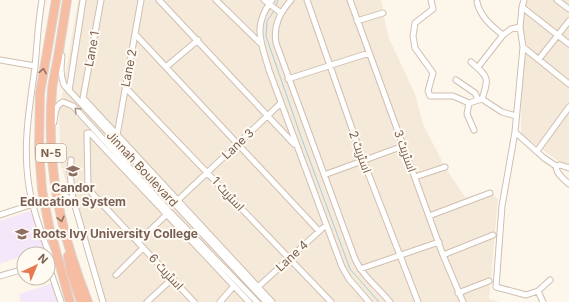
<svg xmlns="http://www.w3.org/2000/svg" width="569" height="302" font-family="Inter,Cairo,sans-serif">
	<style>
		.residential { fill: #f5e9d9 }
		.education { fill: #f4e7fa }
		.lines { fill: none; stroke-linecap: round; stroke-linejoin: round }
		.stream { stroke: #a5ced9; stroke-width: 1 }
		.minor-casing { stroke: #d0bfb0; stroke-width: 7 }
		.highway-casing { stroke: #dcd5d1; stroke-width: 10 }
		.minor { stroke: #fff; stroke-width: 5 }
		.highway { stroke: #f6bda3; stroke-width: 8 }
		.oneway { stroke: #92725e }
		.oneway2 { stroke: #a8978b }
		.labels { text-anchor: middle; stroke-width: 4; stroke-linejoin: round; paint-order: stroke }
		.shield { fill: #fffaf2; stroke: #a18e7e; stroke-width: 1 }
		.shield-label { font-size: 11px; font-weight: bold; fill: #795f4d }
		.street-label { font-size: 12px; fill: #795f4d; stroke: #fffaf2 }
		.education-label { font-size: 12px; font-weight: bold; fill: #785e54; stroke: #fffaf2 }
	</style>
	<rect width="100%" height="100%" fill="#fdf7eb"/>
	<!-- residential -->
	<path class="residential" d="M78,0H381L388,36L415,94L423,124L445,167L465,197L490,193L498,199L489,299L500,302H104L61,166L59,114Z
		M524,0H569V169L521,134L522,7Z"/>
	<!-- education -->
	<path class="education" d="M36,209L49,247L28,254H24V255L0,264V221Z
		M53,283L59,302H21L19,294Z"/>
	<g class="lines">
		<!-- stream -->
		<path class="stream" d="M276,6L278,0
			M274,11L267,21L266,36L300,134L350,269L379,302"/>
		<!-- minor casing -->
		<g class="minor-casing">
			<path id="minor" d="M42,0C38,22 37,45 35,67C30,104 23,142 28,179C31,207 42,235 52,261
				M101,0L83,98L272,302
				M159,0L294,144
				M216,0L261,44
				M264,0L281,13
				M272,0C252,26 261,42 269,70L342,267L349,279L369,302
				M291,0C280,13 273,25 276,43L355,259C363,277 378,287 390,302
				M307,0L363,160L418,302
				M350,0L443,255L463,302
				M431,0L433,9L415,23L413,36L415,48L433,73L428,91L430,96H453L469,103L482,99L502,112L516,116
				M524,0L522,7L520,27L523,47L515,132L502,206L496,287L526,295L538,291L550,280
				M557,0L569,9
				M477,2C480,16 491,26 503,35
				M522,7L569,44
				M357,21L383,13
				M135,34L319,231
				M523,47L569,84
				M62,56C61,66 60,75 64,85L266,302
				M539,59L569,21
				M0,60L35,66
				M471,62C489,77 489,78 482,99
				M166,67L198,40
				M478,67L503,35L511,29L520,27
				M288,79L369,53
				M456,80L475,93L478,100
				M125,87L331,302
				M69,91L83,0
				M469,103L467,114L474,130
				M54,122C55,114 55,105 63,102L73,106L169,211L257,302
				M515,132L544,158L556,166
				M117,135L141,0
				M537,151L569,107
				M71,160L70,173L73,199L103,302
				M569,168L560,165L556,166C556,174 564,179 569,184
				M324,175L403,146
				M415,177L445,167
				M56,188L68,198L73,199
				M177,201L281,103
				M0,215L33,204
				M429,216L490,193
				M138,242L166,215
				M443,255L493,235
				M48,264L61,302
				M360,269L439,242
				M116,275L143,248
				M0,276L24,269
				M258,287L326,225
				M538,291L543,302
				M458,293L489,281
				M147,302L172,279
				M194,302L88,189L87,133H90L249,302
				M220,302L234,286"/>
		</g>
		<!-- highway casing -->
		<g class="highway-casing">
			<path id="highway" d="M56,0L40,93L39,150L42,190L49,226L70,302
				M67,0C64,19 61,38 58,57C56,68 53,79 52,90C46,167 60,231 88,302
				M68,256L70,269L81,302"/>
		</g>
		<!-- minor -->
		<use href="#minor" class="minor"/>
		<!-- highway -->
		<use href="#highway" class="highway"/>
	</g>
	<!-- one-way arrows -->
	<defs><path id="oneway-chevron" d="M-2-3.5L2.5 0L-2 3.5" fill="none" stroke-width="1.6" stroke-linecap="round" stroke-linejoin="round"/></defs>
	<g class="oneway">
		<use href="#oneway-chevron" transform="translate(43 71) rotate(-80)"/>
		<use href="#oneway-chevron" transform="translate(61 219) rotate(76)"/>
	</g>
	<use class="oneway2" href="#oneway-chevron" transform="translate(77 110) rotate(-134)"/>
	<!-- icons -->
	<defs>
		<g id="school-bare" transform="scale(1.08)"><path d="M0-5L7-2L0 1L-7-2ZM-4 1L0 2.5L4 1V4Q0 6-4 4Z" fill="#8d6e63" stroke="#fffaf2" stroke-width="2.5" paint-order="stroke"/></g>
		<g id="university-bare" transform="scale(1.08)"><path d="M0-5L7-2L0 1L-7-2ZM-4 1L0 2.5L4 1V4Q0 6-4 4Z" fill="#8d6e63" stroke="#fffaf2" stroke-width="2.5" paint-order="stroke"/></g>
	</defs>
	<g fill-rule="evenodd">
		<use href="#school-bare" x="73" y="171"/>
		<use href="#university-bare" x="22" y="234"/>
	</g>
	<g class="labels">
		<!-- shield labels -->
		<rect class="shield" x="36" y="144" width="30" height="18" rx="3"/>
		<g class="shield-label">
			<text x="51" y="157">N-5</text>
		</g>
		<!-- street labels -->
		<g class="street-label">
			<text transform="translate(92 49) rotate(-80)" y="4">Lane 1</text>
			<text transform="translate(129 68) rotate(-79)" y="4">Lane 2</text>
			<text transform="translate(238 144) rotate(-43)" y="4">Lane 3</text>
			<text transform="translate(405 151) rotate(70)" y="4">اسٹریٹ 3</text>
			<text transform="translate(360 152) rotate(70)" y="4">اسٹریٹ 2</text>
			<text transform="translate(142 169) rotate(47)" y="4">Jinnah Boulevard</text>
			<text transform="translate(228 194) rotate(47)" y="4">اسٹریٹ 1</text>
			<text transform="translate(292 256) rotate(-43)" y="4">Lane 4</text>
			<text transform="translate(166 272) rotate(47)" y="4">اسٹریٹ 6</text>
		</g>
		<!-- education labels -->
		<g class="education-label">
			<text x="73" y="192">Candor<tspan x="73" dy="14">Education System</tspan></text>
			<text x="33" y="238" text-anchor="start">Roots Ivy University College</text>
		</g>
	</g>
	<!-- north arrow -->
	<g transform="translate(36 266) rotate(44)"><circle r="19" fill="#fffaf2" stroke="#c9bcb0"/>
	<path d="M0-3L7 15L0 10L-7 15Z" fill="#e57a52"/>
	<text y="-6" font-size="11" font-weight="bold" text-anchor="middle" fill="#795f4d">N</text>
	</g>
</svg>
